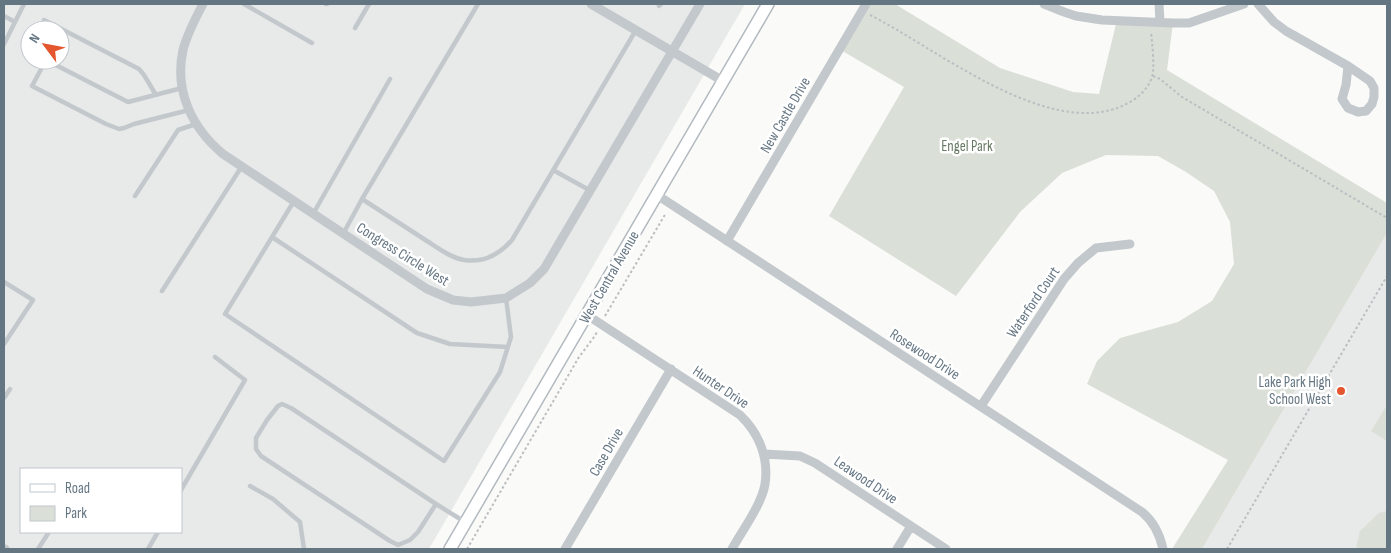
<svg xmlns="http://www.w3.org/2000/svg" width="1391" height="553" font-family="'Sofia Sans Condensed',sans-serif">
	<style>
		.built { fill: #e8e9e9; fill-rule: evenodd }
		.green { fill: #dadfd7 }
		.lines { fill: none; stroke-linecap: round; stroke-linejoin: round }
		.secondary-casing { stroke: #b3babf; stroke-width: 14 }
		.path { stroke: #bbbfc2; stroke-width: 2; stroke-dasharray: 2.5 2.5; stroke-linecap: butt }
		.lane { stroke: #c3c8cc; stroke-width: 4.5 }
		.street { stroke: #c3c8cc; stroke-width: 9 }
		.secondary { stroke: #fff; stroke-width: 11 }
		.poi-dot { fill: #e4572e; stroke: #fff; stroke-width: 2 }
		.labels { text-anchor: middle; stroke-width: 5; stroke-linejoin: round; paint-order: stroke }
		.street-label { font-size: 15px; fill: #657683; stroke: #fff }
		.park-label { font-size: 15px; fill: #687a64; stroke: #fff }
		.poi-label { font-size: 15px; fill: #657683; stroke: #fff; text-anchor: end }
	</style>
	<rect width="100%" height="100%" fill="#fafaf8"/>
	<!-- built -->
	<path class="built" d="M4,4H745L429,549H4ZM30,30H60V60H30ZM21,469H181V532H21Z
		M1387,233V549H1202Z"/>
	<!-- green -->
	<path class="green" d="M866,4H895L1000,68L1073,92L1099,94L1117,20L1173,23L1167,70L1387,203V233L1202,549H1172L1228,460L1087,384L1097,361L1120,338L1178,322L1212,301L1234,264L1230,222L1214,191L1186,172L1158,156L1106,155L1062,173L1020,212L956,296L829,216L904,87L839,49Z
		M1387,405V441L1371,431Z
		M1387,511V549H1356L1360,531L1379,513Z"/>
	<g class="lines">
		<!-- secondary casing -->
		<g class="secondary-casing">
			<path id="secondary" d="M450,549L768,4"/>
		</g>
		<!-- path -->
		<path class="path" d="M870,15C936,48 1044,137 1120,107C1134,101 1147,92 1152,77C1155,69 1152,41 1151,32
			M1153,76L1160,79L1182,97L1387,218
			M605,316L666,213
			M467,549L579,357L594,337L597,332
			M1227,549L1387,276"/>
		<!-- lane -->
		<path class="lane" d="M244,4L312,43
			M326,4H327
			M659,6L661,4
			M4,16L15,22
			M44,20L139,69L144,75L156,95
			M355,28L369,4
			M4,44L24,4
			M182,88L128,102L46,60L32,86L106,124L119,129L124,128L134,124L189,110
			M553,170L591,191
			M135,196L178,130L196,124
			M362,199C384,213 405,227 427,241C438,248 451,258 464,260C484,263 499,255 512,240L636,30
			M294,201L225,314L444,461L500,372L511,337L506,298
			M313,214L390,79
			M343,234L362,199L478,4
			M272,237L417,333L450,344L508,347
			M4,282L33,300L4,344
			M162,291L242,166
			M4,398L10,389
			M250,486L273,499L300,522L304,549
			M181,490L245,380L215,357
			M436,504L418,532L410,540L398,545L390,541L261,456L256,449V438L267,420L278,406L282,404L291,408L436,504L465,522
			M38,549L49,532
			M148,549L158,532"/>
		<!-- street -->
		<path class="street" d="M203,4C195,19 187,34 183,50C174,91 192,128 223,154L427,289L453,300L471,302L506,298L530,283L544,269L700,4
			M591,4L723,81
			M1044,4L1064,12L1076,16L1102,20L1173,23H1189L1244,4
			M1159,4L1160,22
			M1258,4L1274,22L1286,31L1348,66L1370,81L1374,88V97L1372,104L1366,111L1358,112L1348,108L1342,99L1346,85L1348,66
			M657,195L1142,512C1153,521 1160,535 1163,549
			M727,241L866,4
			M587,315L740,415C759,433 769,458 765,484C762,504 742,531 732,549
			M981,406L1064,279L1078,263L1096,248L1130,244
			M764,454L800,456L815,463L946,549
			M4,549H5
			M565,549L671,369
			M897,549L911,526"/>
		<!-- secondary -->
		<use href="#secondary" class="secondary"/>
	</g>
	<!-- markers -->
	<circle class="poi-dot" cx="1341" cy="391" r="5"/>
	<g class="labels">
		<!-- street labels -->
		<g class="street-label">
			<text transform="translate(785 115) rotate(-60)" y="5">New Castle Drive</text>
			<text transform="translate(403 254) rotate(32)" y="5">Congress Circle West</text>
			<text transform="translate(609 277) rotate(-60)" y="5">West Central Avenue</text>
			<text transform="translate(1033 302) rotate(-56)" y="5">Waterford Court</text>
			<text transform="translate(925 354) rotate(33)" y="5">Rosewood Drive</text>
			<text transform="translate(721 387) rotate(34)" y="5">Hunter Drive</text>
			<text transform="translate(606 452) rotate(-60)" y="5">Case Drive</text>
			<text transform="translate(866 480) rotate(34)" y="5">Leawood Drive</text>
		</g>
		<!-- park labels -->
		<g class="park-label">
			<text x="967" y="151">Engel Park</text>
		</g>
		<!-- poi labels -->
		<g class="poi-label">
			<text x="1331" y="387">Lake Park High<tspan x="1331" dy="17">School West</tspan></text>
		</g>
	</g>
	<!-- border -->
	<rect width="1391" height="553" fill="none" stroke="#657683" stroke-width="10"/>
	<!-- legend -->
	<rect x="20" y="468" width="162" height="65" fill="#ffffff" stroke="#c1c8cd"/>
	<rect x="30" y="484" width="25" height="8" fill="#ffffff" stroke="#c1c8cd"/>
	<text x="65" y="493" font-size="15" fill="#657683">Road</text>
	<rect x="30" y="506" width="25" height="15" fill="#dadfd7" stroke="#c1c8cd"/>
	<text x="65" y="518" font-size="15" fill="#657683">Park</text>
	<!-- north arrow -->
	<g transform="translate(45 45) rotate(302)"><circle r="24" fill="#ffffff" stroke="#c1c8cd"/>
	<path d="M0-4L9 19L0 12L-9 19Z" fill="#e4572e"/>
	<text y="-8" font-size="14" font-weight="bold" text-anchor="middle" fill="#657683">N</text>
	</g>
</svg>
